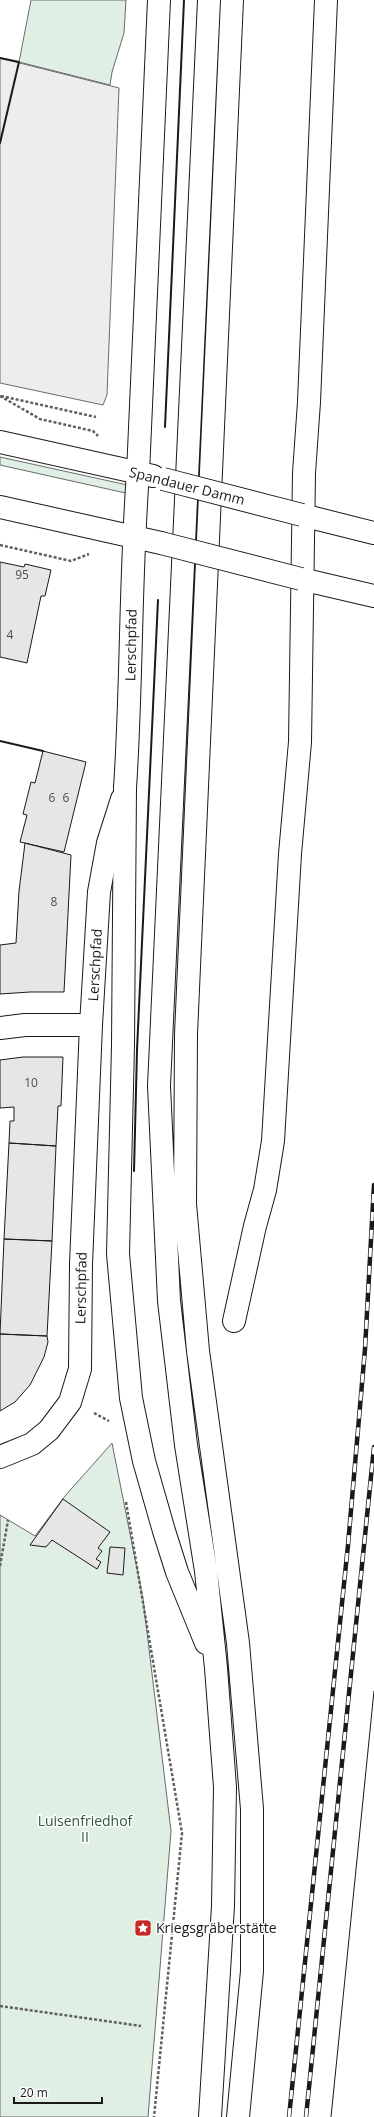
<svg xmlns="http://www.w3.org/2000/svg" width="374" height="2117" font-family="'Open Sans',sans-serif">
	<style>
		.green { fill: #e0efe3; stroke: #6a6a6a }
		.parking { fill: #ededed; stroke: #6a6a6a }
		.building { fill: #e6e6e6; stroke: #1a1a1a }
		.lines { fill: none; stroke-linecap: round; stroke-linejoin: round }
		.street-casing { stroke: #1a1a1a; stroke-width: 24 }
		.secondary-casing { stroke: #1a1a1a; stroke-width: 24 }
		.highway-casing { stroke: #1a1a1a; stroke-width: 24 }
		.path { stroke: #5f5f5f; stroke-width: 2.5; stroke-dasharray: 3 2; stroke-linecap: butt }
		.street { stroke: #fff; stroke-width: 22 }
		.secondary { stroke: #fff; stroke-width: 22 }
		.highway { stroke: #fff; stroke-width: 22 }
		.tram { stroke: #1a1a1a; stroke-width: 1 }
		.rail-casing { stroke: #1a1a1a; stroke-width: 4.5 }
		.rail { stroke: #fff; stroke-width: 3; stroke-dasharray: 9; stroke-linecap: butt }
		.secondary-bridge-casing { stroke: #1a1a1a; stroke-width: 24; stroke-linecap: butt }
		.secondary-bridge { stroke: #fff; stroke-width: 22 }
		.wall { stroke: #1a1a1a; stroke-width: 2 }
		.labels { text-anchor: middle; stroke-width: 3; stroke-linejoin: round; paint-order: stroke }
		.number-label { font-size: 12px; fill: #4d4d4d }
		.street-label { font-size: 14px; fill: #1a1a1a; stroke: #fff }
		.park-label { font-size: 14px; fill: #2b5a34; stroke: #fff }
		.poi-label { font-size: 14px; fill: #1a1a1a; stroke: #fff; text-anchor: start }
	</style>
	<rect width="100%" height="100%" fill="#fff"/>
	<!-- green -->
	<path class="green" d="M31,0H126L124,33L112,72L110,85L19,62Z
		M0,457L132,486L130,494L0,465Z
		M112,1443L143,1599L171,1831L148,2117H0V1515L35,1536L65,1496Z"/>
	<!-- parking -->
	<path class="parking" d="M0,58L119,88L107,395L103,405L0,383Z"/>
	<!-- building -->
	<path class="building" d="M0,562L24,567L25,564L51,570L45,596H41L27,663L0,657Z
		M43,751L86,762L64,852L20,842L27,815L23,814L31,782L35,783Z
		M25,843L71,855L64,992H30L0,994V945L16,943L19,891Z
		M23,1057H63L61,1106H58L56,1146L9,1143L10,1121H14V1107L0,1108V1060Z
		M9,1143L56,1146L52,1241L4,1239Z
		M4,1239L52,1241L47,1336L0,1334Z
		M0,1334L47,1336L48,1342L44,1357L30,1385L15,1402L0,1411Z
		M63,1499L110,1532L98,1548L102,1551L96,1559L101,1562L97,1569L52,1540L46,1547L30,1545Z
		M110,1547L125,1548L123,1575L107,1573Z"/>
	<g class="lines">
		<!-- street casing -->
		<g class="street-casing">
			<path id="street" d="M0,1028L25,1025H91
				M0,1457L32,1444L49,1430L70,1402L80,1369L81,1264L91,1025L99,892L108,843L122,799"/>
		</g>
		<!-- secondary casing -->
		<g class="secondary-casing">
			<path id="secondary" d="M0,442L153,476
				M0,507L161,543
				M302,515L374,533
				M301,579L374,596
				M125,788C132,683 130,578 138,473"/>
		</g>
		<!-- highway casing -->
		<g class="highway-casing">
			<path id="highway" d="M209,0L159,1086L169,1301L186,1445L206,1571L216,1668L225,1787L223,1906L210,2117
				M232,0L186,1034L185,1204L198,1351L238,1643L252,1809V1971L238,2117
				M138,473L159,0
				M125,788L123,1045L118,1254L131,1398L144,1461L164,1531L177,1572L206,1643
				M234,1321L255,1226L265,1190L273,1141L290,854L300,742L304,473L309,402L326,0"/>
		</g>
		<!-- path -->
		<path class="path" d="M0,396L40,419L93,431L98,436
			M1,396L96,417
			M0,545L71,561L89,554
			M94,1413L109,1421
			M126,1502L182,1833L154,2117
			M0,1566L8,1520
			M0,2006L141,2026"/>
		<!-- street -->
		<use href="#street" class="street"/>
		<!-- secondary -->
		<use href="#secondary" class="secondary"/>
		<!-- highway -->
		<use href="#highway" class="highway"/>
		<!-- tram -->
		<path class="tram" d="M331,2117L374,1691"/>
		<!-- rail casing -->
		<g class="rail-casing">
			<path id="rail" d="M289,2117L348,1545L365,1349L374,1185
				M306,2117L374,1447"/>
		</g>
		<!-- rail -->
		<use href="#rail" class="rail"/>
		<!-- secondary-bridge casing -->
		<g class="secondary-bridge-casing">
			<path id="secondary-bridge" d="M163,479L302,515
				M161,543L301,579"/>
		</g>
		<!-- secondary-bridge -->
		<use href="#secondary-bridge" class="secondary-bridge"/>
		<!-- wall -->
		<path class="wall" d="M0,58L19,62L0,143
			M165,427L184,0
			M0,741L43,751
			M134,1171L137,1050L158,600"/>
	</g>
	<!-- icons -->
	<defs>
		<g id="sight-square" transform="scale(0.9)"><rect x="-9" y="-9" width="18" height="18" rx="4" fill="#c62828" stroke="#fff"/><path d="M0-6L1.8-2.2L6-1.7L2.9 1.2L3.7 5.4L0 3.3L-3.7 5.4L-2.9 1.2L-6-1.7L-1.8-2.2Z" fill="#fff"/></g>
	</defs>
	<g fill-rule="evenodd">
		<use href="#sight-square" x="143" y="1928"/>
	</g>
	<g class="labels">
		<!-- number labels -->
		<g class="number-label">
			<text x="22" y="579">95</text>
			<text x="10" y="639">4</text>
			<text x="52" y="802">6</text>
			<text x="66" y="802">6</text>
			<text x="54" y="906">8</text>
			<text x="31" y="1087">10</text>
		</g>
		<!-- street labels -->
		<g class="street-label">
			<text transform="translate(187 486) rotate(14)" y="5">Spandauer Damm</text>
			<text transform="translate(131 645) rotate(-89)" y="5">Lerschpfad</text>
			<text transform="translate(95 965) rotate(-87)" y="5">Lerschpfad</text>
			<text transform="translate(81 1288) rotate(-89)" y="5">Lerschpfad</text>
		</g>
		<!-- park labels -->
		<g class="park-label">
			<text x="85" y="1826">Luisenfriedhof<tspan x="85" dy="16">II</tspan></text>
		</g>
		<!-- poi labels -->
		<g class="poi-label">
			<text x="156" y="1933">Kriegsgräberstätte</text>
		</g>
	</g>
	<!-- scale -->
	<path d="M14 2097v6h88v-6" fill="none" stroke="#1a1a1a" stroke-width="2"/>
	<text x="20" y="2097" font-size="12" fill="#1a1a1a" stroke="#ffffff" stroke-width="3" paint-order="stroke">20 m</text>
</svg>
